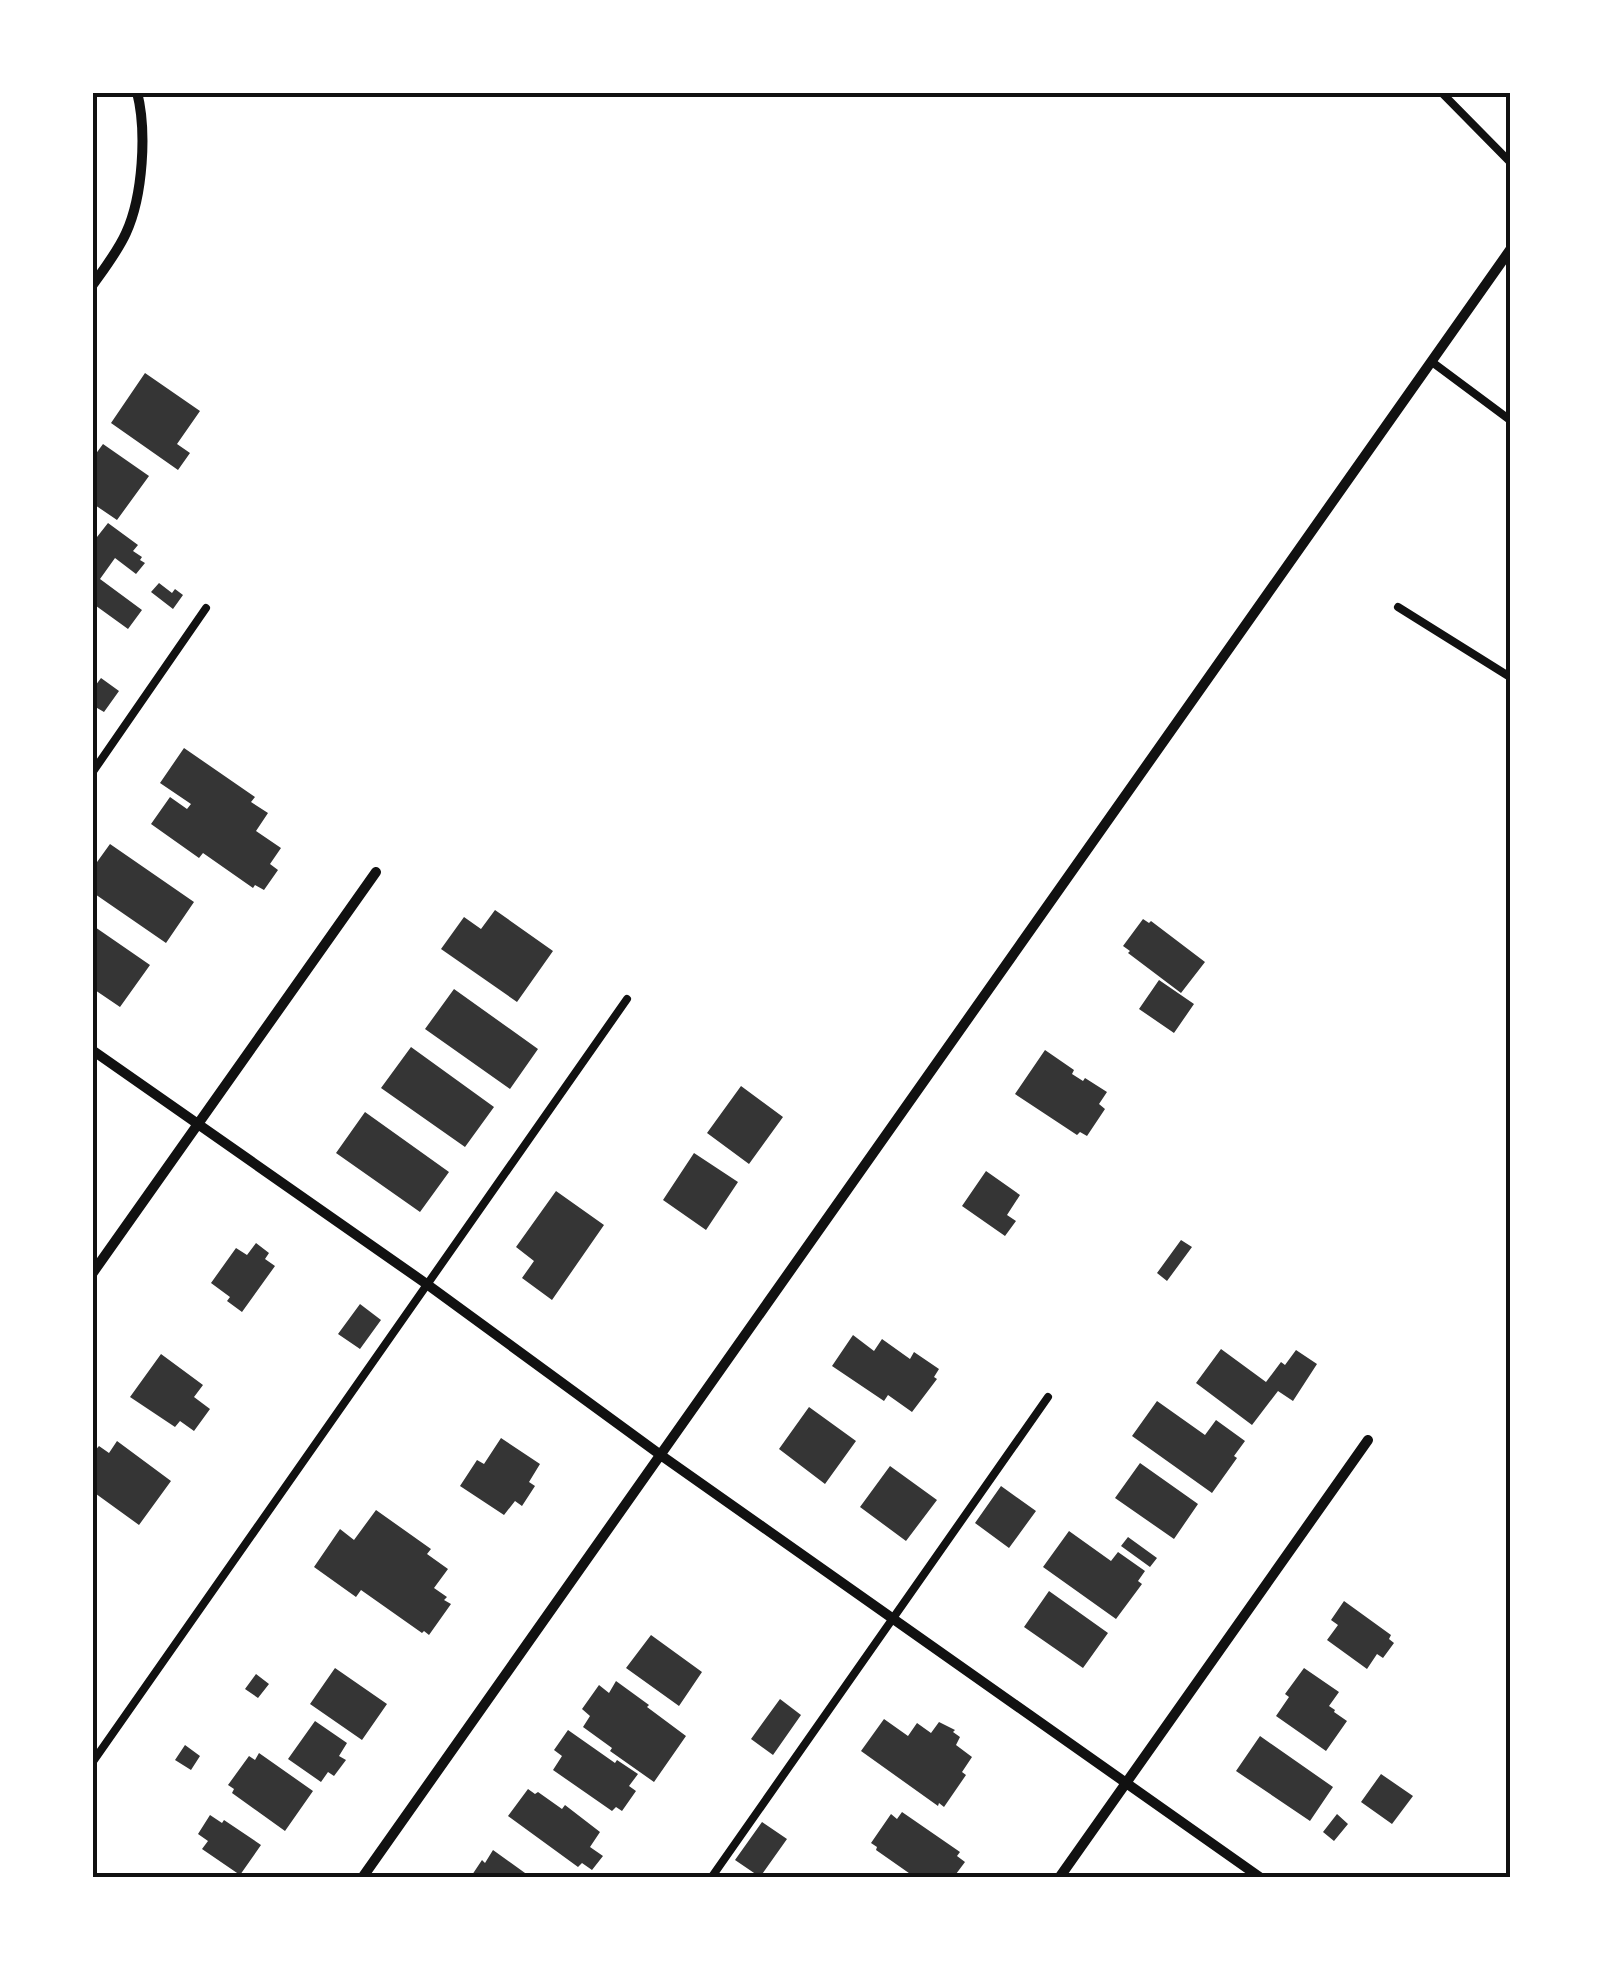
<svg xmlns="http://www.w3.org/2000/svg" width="1603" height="1970" font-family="'PT Sans',sans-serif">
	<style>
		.building { fill: #353535 }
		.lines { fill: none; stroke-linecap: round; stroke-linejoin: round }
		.service { stroke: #111; stroke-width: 8 }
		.minor { stroke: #111; stroke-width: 10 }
		.neatline { fill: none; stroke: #111; stroke-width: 4 }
	</style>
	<rect width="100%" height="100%" fill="#fff"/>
	<!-- building -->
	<path class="building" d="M145,373L200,411L177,444L190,453L178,470L111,423Z
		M103,444L149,476L117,520L92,503V459Z
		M108,523L138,545L133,551L142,557L140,560L145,563L136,574L115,558L100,579L142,610L128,629L92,603V533L97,537Z
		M159,583L172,593L175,589L183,595L173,609L151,592Z
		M101,678L119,691L104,712L92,705V690Z
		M184,748L255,797L251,802L268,813L256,831L281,848L270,864L278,870L264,890L255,885L253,888L203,853L199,858L151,824L170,797L187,809L191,804L160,783Z
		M110,844L194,902L166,943L92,892V869Z
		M495,910L553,951L517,1002L441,949L464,917L481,929Z
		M1143,919L1149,923L1151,921L1205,962L1181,993L1128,953L1130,951L1123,946Z
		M92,925L150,965L120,1007L92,988Z
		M1159,980L1194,1004L1174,1033L1139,1009Z
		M454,989L538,1049L510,1089L425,1029Z
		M411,1047L494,1107L465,1147L381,1088Z
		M1045,1050L1074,1070L1072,1074L1083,1081L1085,1078L1107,1092L1099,1104L1105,1109L1087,1136L1080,1132L1077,1135L1015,1094Z
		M741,1086L783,1117L749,1164L707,1133Z
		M365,1112L449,1172L420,1212L336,1153Z
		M694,1153L738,1182L706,1230L663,1200Z
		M986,1171L1020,1195L1007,1215L1016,1221L1005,1236L962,1206Z
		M556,1191L604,1225L552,1300L522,1278L534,1261L516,1247Z
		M1181,1240L1192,1247L1167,1281L1157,1273Z
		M256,1243L269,1253L265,1259L275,1266L242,1312L227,1301L230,1297L211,1283L236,1248L247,1255Z
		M360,1304L381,1320L360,1349L338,1334Z
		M853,1335L874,1351L882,1339L910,1359L914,1352L939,1369L934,1377L937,1379L912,1412L888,1395L884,1401L832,1366Z
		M1221,1349L1266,1382L1281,1362L1285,1365L1296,1350L1317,1364L1293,1401L1278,1391L1252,1425L1196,1383Z
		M161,1354L203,1385L194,1397L210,1409L194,1431L180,1421L175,1427L130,1397Z
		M1157,1401L1205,1435L1216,1420L1245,1441L1234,1456L1237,1458L1212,1493L1132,1436Z
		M809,1407L856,1441L825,1484L779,1449Z
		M501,1438L540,1464L529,1482L535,1486L522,1506L515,1501L504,1515L460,1486L477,1460L484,1464Z
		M117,1441L171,1481L139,1525L92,1491V1454L99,1446L109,1453Z
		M1140,1463L1198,1504L1174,1539L1115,1498Z
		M890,1466L937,1500L906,1541L860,1507Z
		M1001,1486L1036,1511L1009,1548L975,1523Z
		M376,1510L431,1549L427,1554L448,1569L434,1588L447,1597L444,1600L451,1604L429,1635L424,1631L422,1633L361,1590L356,1597L314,1567L340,1529L354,1540Z
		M1069,1531L1111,1561L1118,1552L1145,1571L1138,1581L1142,1584L1116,1619L1043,1567Z
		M1128,1537L1157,1558L1150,1567L1121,1546Z
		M1049,1591L1108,1633L1083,1668L1024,1627Z
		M1344,1601L1391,1635L1389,1639L1394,1643L1383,1658L1377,1654L1367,1669L1327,1640L1338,1625L1331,1620Z
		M651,1635L702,1672L679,1706L626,1668Z
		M335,1668L387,1704L362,1740L310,1704Z
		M1304,1668L1339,1692L1329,1706L1335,1710L1334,1712L1347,1721L1326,1751L1276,1716L1289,1697L1285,1694Z
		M256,1674L269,1684L258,1698L245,1689Z
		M616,1681L649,1705L647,1707L686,1736L654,1782L610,1751L612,1748L583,1727L590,1716L582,1709L599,1685L609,1693Z
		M780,1699L801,1715L773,1755L751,1739Z
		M884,1719L908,1736L917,1723L931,1733L939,1722L955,1730L953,1732L960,1737L956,1745L972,1757L962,1772L966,1775L944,1807L939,1803L938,1806L861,1751Z
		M315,1721L347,1743L339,1756L346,1760L334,1776L328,1772L321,1782L288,1759Z
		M568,1730L615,1763L617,1760L638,1774L629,1786L636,1791L622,1811L616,1807L612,1811L553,1770L562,1756L554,1750Z
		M1260,1736L1333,1787L1310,1821L1236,1771Z
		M185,1745L200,1756L191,1770L175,1760Z
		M259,1753L313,1791L285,1831L232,1793L234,1789L228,1785L249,1756L255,1760Z
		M1381,1774L1413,1796L1392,1824L1361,1802Z
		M528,1789L535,1794L538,1792L562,1809L565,1805L600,1832L590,1847L603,1856L592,1870L582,1863L578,1867L508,1816Z
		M902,1812L960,1852L957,1856L965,1862L953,1878H916L876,1850L877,1847L871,1843L891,1814L897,1819Z
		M1337,1814L1348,1824L1334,1841L1323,1832Z
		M210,1815L222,1823L224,1820L261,1845L240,1875L202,1849L208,1841L198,1834Z
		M762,1822L787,1839L760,1877L735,1860Z
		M493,1850L532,1878H470L482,1860L485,1863Z"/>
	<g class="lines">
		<!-- service -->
		<path class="service" d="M1441,92L1510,162
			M1432,362L1510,420
			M1398,607L1510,677
			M92,773L206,608
			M92,1763L627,999
			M711,1878L1048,1397"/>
		<!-- minor -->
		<path class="minor" d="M92,286C104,269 118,251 126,233C143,196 147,131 137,92
			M92,1050L428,1285L662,1456L1261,1878
			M92,1274L376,872
			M362,1878C747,1336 1126,791 1510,250
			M1059,1878L1368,1440"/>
	</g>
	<!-- border -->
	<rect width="1603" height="1970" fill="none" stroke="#ffffff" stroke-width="190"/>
	<rect x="95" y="95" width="1413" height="1780" class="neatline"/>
</svg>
